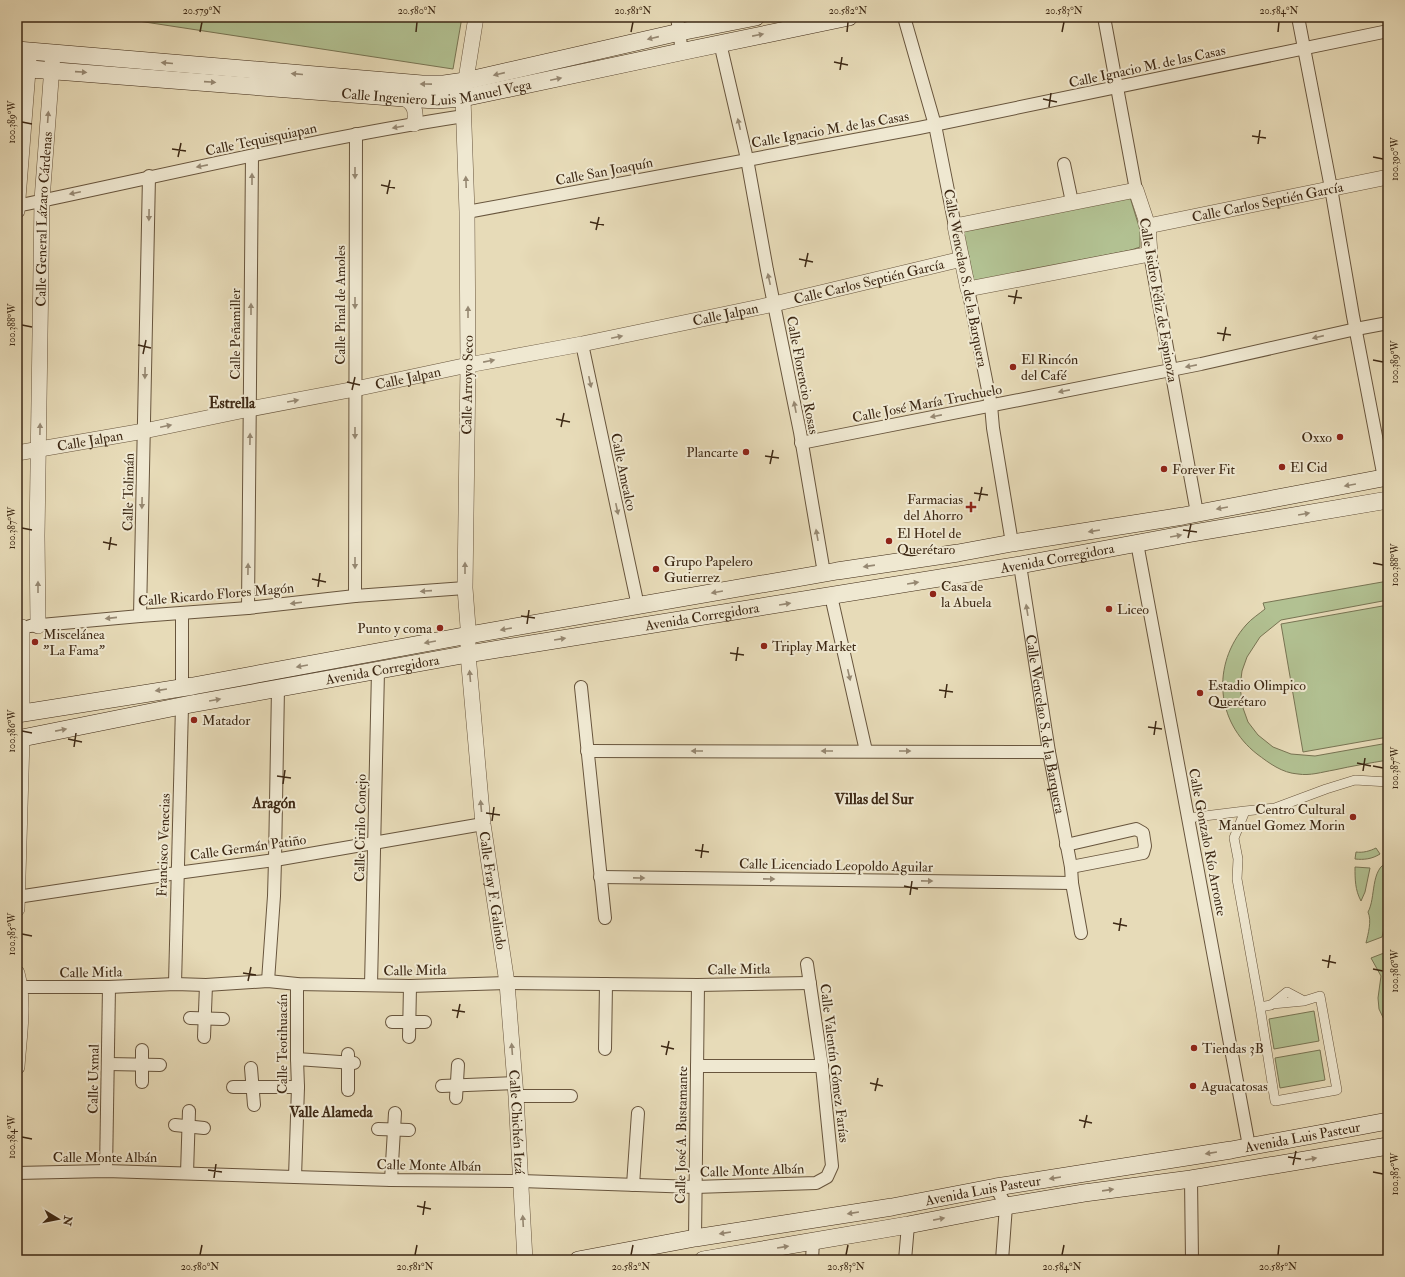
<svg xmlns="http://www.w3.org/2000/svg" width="1405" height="1277" font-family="'IM FELL Double Pica',serif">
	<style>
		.green { fill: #b2c192; stroke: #787453 }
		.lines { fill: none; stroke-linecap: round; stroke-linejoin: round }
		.pedestrian-casing { stroke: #68553d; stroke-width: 10 }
		.minor-casing { stroke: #68553d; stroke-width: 14 }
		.tertiary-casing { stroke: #68553d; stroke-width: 16 }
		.secondary-casing { stroke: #3d2814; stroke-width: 18 }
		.pedestrian { stroke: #efe8d1; stroke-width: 9 }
		.minor { stroke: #efe8d1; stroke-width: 12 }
		.tertiary { stroke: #efe8d1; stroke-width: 15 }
		.secondary { stroke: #efe8d1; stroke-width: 17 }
		.oneway { fill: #968872 }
		.ticks { fill: none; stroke: #3d2814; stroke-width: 1.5 }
		.poi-dot { fill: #8f2418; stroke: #efe8d1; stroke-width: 1.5 }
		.labels { text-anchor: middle; stroke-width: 4; stroke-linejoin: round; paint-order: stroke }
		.street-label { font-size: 14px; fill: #3d2814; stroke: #efe8d1 }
		.poi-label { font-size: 14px; fill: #3d2814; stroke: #efe8d1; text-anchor: start }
		.neighbourhood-label { font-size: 15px; font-weight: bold; fill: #3d2814; stroke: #efe8d1 }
		.neatline { fill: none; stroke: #3d2814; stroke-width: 1.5 }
		.ticks-label { font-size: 10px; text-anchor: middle; fill: #3d2814 }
	</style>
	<rect width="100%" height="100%" fill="#e7dbb8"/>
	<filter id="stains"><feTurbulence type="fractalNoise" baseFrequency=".005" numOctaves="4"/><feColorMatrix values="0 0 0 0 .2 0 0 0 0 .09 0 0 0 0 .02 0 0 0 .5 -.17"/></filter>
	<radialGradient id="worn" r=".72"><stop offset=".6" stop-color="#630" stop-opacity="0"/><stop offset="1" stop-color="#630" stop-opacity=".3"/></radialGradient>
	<!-- green -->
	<path class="green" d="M112,17H462L453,69Z
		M1129,194L1140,230V247L1131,250L973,282L961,230Z
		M1388,581V600L1281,620L1260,637L1247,657L1242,671L1240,687L1243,708L1248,722L1258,735L1273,747L1291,754L1315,756L1388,743V760C1370,763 1352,766 1334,770C1322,772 1310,776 1298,774C1282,773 1269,763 1257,754C1216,722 1211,665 1246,625C1251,619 1259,614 1265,609L1263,603Z
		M1388,605V737L1303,752L1281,624Z
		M1376,848L1380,854C1372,859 1364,860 1355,859L1356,852C1363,853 1370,851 1376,848Z
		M1388,862V913L1382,937L1366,943C1368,934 1372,921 1368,912C1376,898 1370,869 1388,862Z
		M1355,867L1370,868L1365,892L1361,901C1355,890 1355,879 1355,867Z
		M1384,953L1388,960V1028L1379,1009L1378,998L1381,976L1371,958Z
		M1314,1011L1319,1041L1274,1049L1269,1019Z
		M1320,1050L1325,1080L1280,1088L1275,1058Z"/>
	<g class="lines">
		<!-- pedestrian casing -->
		<g class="pedestrian-casing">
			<path id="pedestrian" d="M1245,811L1234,838L1238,859L1237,879L1260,1007L1271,1005L1287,992L1304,1001L1320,996L1337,1090L1275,1101L1260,1007
				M1188,818L1245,811L1275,808L1326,789L1355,780L1388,782
				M1272,1004L1304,1001"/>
		</g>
		<!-- minor casing -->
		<g class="minor-casing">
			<g id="minor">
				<path d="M677,17L682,52"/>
				<path d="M904,17L935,125L955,226"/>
				<path d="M1104,17L1136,190"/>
				<path d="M1298,17L1331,188L1353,316L1384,478"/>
				<path d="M720,43L747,159L767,270L800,432L824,573"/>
				<path d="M1064,164L1072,202"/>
				<path d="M17,206C166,175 314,139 464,116"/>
				<path d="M467,212L919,128L1388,31"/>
				<path d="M1150,254L1197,513"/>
				<path d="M968,289L991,405L993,428L1012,543"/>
				<path d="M582,344L638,606"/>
				<path d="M801,443L1201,364L1356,329L1388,323"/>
				<path d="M1137,543L1249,1146"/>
				<path id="s1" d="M1020,565L1049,752L1071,867L1072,883L1081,933"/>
				<path d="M355,596L356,134"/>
				<path d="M831,596L866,751"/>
				<path d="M248,608L252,156"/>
				<path d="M140,616L149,176"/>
				<path d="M30,626L140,616L248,608L355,596L465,588"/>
				<path d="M581,687L605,918"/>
				<path d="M182,688V613"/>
				<path d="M587,751L1049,752"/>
				<path d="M1066,845L1136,829L1143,833L1145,846L1143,853L1071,867"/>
				<path d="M600,877L1072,883"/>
				<path d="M17,897L177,873L275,860L483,824"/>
				<path d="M268,981L274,896L275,860L278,688"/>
				<path d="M175,984L182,706"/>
				<path d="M371,985L378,671"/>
				<path d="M17,987H109L175,984L206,985L268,981L297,984L410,986L507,983L698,985L810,983"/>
				<path d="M190,1018L223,1019"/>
				<path d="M392,1022H425"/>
				<path d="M204,1037L206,985"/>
				<path d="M409,1037L410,986"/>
				<path d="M605,1049L606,984"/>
				<path d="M297,1059L354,1063"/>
				<path d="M109,1064L160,1065"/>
				<path d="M697,1066H822"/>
				<path d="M251,1068L254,1105"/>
				<path d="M142,1082V1050"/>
				<path d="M442,1086L514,1083"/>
				<path d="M233,1087H298"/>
				<path d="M348,1090V1054"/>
				<path d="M516,1096H571"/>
				<path d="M456,1098L458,1065"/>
				<path d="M175,1125L204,1128"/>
				<path d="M378,1129L409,1130"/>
				<path d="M106,1171L109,987"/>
				<path d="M17,1173L106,1171L391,1180L521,1181L695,1187L816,1183L827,1177L832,1166L822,1066L807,964"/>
				<path d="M187,1173L189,1111"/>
				<path d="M295,1177L298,1087L297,1059V984"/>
				<path d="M1191,1179L1192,1260"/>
				<path d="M391,1180L395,1113"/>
				<path d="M633,1185L638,1113"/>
				<path d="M996,1187L1006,1206L1002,1260"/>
				<path d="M695,1238L698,985"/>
				<path d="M812,1260L813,1241"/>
				<path d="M905,1260L908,1225"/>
			</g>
		</g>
		<!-- tertiary casing -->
		<g class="tertiary-casing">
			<g id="tertiary">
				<path id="s2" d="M476,17L463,98L467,212L468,365L465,588L468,627V654L483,824L507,983L516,1096L525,1260"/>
				<path d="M404,98C415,104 417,112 414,124"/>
				<path d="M1136,190L1148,226L1150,254L968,289L955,226Z"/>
				<path d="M17,211L29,58"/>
				<path id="s3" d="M1148,226L1388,177"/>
				<path id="s4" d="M17,453L144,431L250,409L355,389L468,365L582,344L774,304L962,259"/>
				<path id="s5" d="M38,626L37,536L42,200L53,53"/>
				<path d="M22,713V627"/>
				<path d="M17,909L22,739"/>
				<path d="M17,973C25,1003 19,1036 17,1067"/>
			</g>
		</g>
		<!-- secondary casing -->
		<g class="secondary-casing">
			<g id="secondary">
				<path d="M17,50L422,84H444L465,81L680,32L756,17"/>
				<path id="s6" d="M17,68L404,98L436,100L463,98C592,71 720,43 849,17"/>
				<path d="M17,714L193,686L469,635L837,571L958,553L1012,543L1183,516L1388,477"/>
				<path id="s7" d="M17,739L191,704L468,654L1020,565L1187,534L1388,500"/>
				<path id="s8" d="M578,1260L695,1238L892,1207L996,1187L1231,1150L1388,1121"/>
				<path d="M703,1260L908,1225L1006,1206L1084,1193L1191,1179L1388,1146"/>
			</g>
		</g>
		<!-- pedestrian -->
		<use href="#pedestrian" class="pedestrian"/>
		<!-- minor -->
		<use href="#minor" class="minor"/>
		<!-- tertiary -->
		<use href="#tertiary" class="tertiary"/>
		<!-- secondary -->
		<use href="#secondary" class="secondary"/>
	</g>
	<!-- one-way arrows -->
	<defs><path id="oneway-solid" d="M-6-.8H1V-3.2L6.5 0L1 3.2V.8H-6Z"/></defs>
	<g class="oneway">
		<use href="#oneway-solid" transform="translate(758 35) rotate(-11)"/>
		<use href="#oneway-solid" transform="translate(653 38) rotate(167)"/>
		<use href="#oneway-solid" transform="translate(167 63) rotate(-175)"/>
		<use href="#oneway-solid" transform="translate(81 72) rotate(4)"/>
		<use href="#oneway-solid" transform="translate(297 74) rotate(-175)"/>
		<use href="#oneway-solid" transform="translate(499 74) rotate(167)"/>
		<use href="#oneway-solid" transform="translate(556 79) rotate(-12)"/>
		<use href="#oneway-solid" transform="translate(210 82) rotate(4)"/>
		<use href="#oneway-solid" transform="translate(426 84) rotate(-179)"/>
		<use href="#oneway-solid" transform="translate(48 117) rotate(-86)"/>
		<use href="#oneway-solid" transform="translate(739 124) rotate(-103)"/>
		<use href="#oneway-solid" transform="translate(398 127) rotate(170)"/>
		<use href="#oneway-solid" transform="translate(202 166) rotate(169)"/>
		<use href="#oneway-solid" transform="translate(355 173) rotate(90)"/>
		<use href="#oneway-solid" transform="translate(252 179) rotate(-90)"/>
		<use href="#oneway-solid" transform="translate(466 182) rotate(-92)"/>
		<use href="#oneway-solid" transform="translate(75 193) rotate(168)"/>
		<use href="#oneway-solid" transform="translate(149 215) rotate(91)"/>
		<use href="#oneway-solid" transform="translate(769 279) rotate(-102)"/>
		<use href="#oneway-solid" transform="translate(355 303) rotate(90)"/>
		<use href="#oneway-solid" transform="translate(251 309) rotate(-90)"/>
		<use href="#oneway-solid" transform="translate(468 312) rotate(-90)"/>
		<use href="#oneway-solid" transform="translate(617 337) rotate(-12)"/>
		<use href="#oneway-solid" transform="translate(1318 337) rotate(167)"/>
		<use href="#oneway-solid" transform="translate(489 361) rotate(-11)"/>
		<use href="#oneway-solid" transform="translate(1191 366) rotate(169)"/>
		<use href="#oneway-solid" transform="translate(145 373) rotate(91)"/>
		<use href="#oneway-solid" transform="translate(590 382) rotate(78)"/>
		<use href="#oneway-solid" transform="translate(1064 391) rotate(169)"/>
		<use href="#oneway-solid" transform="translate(293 401) rotate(-10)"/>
		<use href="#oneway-solid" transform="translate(795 407) rotate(-101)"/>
		<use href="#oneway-solid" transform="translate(936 416) rotate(169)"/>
		<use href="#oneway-solid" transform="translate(166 426) rotate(-12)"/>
		<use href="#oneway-solid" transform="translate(40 429) rotate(-89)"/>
		<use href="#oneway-solid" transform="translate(355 433) rotate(90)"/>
		<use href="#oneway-solid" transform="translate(250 439) rotate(-89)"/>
		<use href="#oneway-solid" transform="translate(1350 485) rotate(170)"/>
		<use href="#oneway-solid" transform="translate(142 503) rotate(91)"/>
		<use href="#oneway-solid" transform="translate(1222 508) rotate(170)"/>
		<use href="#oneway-solid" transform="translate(617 509) rotate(78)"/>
		<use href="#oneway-solid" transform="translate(1304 514) rotate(-10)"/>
		<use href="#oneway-solid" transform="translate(1094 531) rotate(171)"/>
		<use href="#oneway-solid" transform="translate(817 535) rotate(-100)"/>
		<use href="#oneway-solid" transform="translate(1176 536) rotate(-10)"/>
		<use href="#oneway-solid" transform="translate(355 563) rotate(90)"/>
		<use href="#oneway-solid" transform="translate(869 566) rotate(172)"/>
		<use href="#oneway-solid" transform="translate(465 568) rotate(-90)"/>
		<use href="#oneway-solid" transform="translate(248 569) rotate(-89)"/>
		<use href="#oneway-solid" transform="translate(913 583) rotate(-9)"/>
		<use href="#oneway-solid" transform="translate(38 587) rotate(-90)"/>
		<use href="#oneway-solid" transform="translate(426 591) rotate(176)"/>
		<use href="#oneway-solid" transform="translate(717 592) rotate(170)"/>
		<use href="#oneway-solid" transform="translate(296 603) rotate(173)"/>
		<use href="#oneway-solid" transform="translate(785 604) rotate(-9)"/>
		<use href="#oneway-solid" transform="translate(1027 610) rotate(-99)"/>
		<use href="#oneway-solid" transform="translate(111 618) rotate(174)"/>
		<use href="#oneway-solid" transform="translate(506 629) rotate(170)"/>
		<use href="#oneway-solid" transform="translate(560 639) rotate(-9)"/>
		<use href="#oneway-solid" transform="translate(430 642) rotate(170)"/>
		<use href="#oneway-solid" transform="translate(302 666) rotate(170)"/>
		<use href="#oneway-solid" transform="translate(849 675) rotate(77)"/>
		<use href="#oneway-solid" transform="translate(470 676) rotate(-95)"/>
		<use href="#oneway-solid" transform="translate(161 690) rotate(171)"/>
		<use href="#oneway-solid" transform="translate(215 700) rotate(-10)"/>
		<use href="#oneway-solid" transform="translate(61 730) rotate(-11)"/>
		<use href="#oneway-solid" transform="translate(697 751) rotate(-180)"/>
		<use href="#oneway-solid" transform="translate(827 751) rotate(-180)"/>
		<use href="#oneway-solid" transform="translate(905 751)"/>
		<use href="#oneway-solid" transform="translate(481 806) rotate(-95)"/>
		<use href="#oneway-solid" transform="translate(639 878) rotate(1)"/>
		<use href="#oneway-solid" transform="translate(769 879) rotate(1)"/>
		<use href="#oneway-solid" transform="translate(927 881) rotate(1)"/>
		<use href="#oneway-solid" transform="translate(512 1049) rotate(-94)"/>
		<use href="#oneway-solid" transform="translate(1211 1153) rotate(171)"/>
		<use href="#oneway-solid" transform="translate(1311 1159) rotate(-10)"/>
		<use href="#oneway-solid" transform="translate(1055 1178) rotate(171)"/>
		<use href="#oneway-solid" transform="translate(1108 1190) rotate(-8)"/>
		<use href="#oneway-solid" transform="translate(853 1213) rotate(171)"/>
		<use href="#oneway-solid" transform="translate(939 1219) rotate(-11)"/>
		<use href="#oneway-solid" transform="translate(523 1221) rotate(-93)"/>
		<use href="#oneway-solid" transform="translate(725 1233) rotate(171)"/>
		<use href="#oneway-solid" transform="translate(783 1247) rotate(-9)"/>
	</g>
	<!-- ticks -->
	<path class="ticks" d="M200,32L202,22M416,32L417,22M631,32L633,22M847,32L848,22M1062,32L1064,22M1278,32L1279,22M834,62L848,65M840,70L842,57M1043,99L1057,102M1049,107L1051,93M22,122L32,124M1252,136L1266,138M1258,144L1260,130M172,149L186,151M178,157L181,143M1373,157L1383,159M381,185L395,188M387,194L390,180M590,222L604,225M596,230L599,217M799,259L813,262M805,267L808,253M1008,296L1022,298M1014,304L1017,290M22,325L32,327M1217,333L1231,335M1223,341L1226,327M138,345L151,348M143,354L146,340M1373,360L1383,362M347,382L360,385M352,390L355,377M556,419L570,422M561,427L564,413M765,456L779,458M770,464L773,450M974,493L988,495M979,501L982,487M22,528L32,530M1183,530L1197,532M1188,538L1191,524M103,542L117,545M109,550L111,537M1373,563L1383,565M312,579L326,582M318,587L320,573M521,616L535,618M527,624L529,610M730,653L744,655M736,661L738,647M939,690L953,692M945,698L947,684M1148,727L1162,729M22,731L32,733M1154,735L1156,721M68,739L82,742M74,747L76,733M1357,763L1371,766M1373,766L1383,768M1363,771L1365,758M277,776L291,778M283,784L285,770M486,813L500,815M492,821L494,807M695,850L709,852M701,858L703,844M904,886L918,889M910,895L912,881M1113,923L1127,926M1119,931L1121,918M22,934L32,936M1322,960L1336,963M1328,968L1330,955M1373,969L1383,971M243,973L256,975M248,981L251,967M452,1010L465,1012M457,1018L460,1004M661,1046L674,1049M666,1055L669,1041M870,1083L883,1086M875,1091L878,1078M1079,1120L1092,1123M1084,1128L1087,1115M22,1137L32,1139M1288,1157L1301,1159M1293,1165L1296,1151M208,1170L222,1172M1373,1172L1383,1174M214,1178L216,1164M417,1206L431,1209M423,1215L425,1201M200,1255L202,1245M415,1255L417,1245M631,1255L633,1245M846,1255L848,1245M1062,1255L1064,1245M1278,1255L1279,1245"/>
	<!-- markers -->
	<g class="poi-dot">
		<circle cx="1013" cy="367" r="4"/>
		<circle cx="1340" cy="437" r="4"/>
		<circle cx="746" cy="452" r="4"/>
		<circle cx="1282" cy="467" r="4"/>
		<circle cx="1164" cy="469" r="4"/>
		<path d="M969 501h4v4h4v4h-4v4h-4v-4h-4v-4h4z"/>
		<circle cx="889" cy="541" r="4"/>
		<circle cx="656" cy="569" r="4"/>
		<circle cx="933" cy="594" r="4"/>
		<circle cx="1109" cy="609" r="4"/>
		<circle cx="440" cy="628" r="4"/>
		<circle cx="35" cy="642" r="4"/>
		<circle cx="764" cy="646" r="4"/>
		<circle cx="1200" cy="693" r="4"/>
		<circle cx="194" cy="720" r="4"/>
		<circle cx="1353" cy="817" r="4"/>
		<circle cx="1194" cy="1048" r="4"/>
		<circle cx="1193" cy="1086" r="4"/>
	</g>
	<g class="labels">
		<!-- street labels -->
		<g class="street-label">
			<text transform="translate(1147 66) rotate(-12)" y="5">Calle Ignacio M. de las Casas</text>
			<text dy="5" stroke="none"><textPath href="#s6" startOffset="421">Calle Ingeniero Luis Manuel Vega</textPath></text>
			<text transform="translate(830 129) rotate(-10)" y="5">Calle Ignacio M. de las Casas</text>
			<text transform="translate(261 139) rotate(-12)" y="5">Calle Tequisquiapan</text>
			<text transform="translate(604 171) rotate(-11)" y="5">Calle San Joaquín</text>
			<text dy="5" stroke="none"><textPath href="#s3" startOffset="122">Calle Carlos Septién García</textPath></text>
			<text dy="5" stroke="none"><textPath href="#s5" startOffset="407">Calle General Lázaro Cárdenas</textPath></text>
			<text transform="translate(966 278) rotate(79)" y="5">Calle Wencelao S. de la Barquera</text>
			<text dy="5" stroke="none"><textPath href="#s4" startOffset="869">Calle Carlos Septién García</textPath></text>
			<text transform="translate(1159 300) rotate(80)" y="5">Calle Isidro Féliz de Espinoza</text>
			<text transform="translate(340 305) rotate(-90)" y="5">Calle Pinal de Amoles</text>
			<text dy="5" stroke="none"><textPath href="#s4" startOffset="722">Calle Jalpan</textPath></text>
			<text transform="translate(235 334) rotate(-90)" y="5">Calle Peñamiller</text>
			<text transform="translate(803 375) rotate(79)" y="5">Calle Florencio Rosas</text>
			<text dy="5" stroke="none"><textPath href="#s4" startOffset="398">Calle Jalpan</textPath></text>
			<text transform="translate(467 385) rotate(-89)" y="5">Calle Arroyo Seco</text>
			<text transform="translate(927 403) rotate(-11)" y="5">Calle José María Truchuelo</text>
			<text dy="5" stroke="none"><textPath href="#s4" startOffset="74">Calle Jalpan</textPath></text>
			<text transform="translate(624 472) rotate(78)" y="5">Calle Amealco</text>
			<text transform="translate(128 492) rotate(-89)" y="5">Calle Tolimán</text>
			<text dy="5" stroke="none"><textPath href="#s7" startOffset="1056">Avenida Corregidora</textPath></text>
			<text transform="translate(216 594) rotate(-5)" y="5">Calle Ricardo Flores Magón</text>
			<text dy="5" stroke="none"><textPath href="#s7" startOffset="696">Avenida Corregidora</textPath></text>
			<text dy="5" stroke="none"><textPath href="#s7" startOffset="372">Avenida Corregidora</textPath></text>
			<text dy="5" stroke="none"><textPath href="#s1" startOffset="161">Calle Wencelao S. de la Barquera</textPath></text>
			<text transform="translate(360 828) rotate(-89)" y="5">Calle Cirilo Conejo</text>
			<text transform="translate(1208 842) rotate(79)" y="5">Calle Gonzalo Río Arronte</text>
			<text transform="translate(163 845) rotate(-88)" y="5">Francisco Venecias</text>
			<text transform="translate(248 847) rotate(-8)" y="5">Calle Germán Patiño</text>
			<text transform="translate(836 865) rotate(1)" y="5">Calle Licenciado Leopoldo Aguilar</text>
			<text dy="5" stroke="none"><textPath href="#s2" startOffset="876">Calle Fray F. Galindo</textPath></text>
			<text transform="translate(739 969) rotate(-1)" y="5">Calle Mitla</text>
			<text transform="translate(415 970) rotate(-1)" y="5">Calle Mitla</text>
			<text transform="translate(91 972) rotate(-1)" y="5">Calle Mitla</text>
			<text transform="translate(282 1044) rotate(-90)" y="5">Calle Teotihuacán</text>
			<text transform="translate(835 1063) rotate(83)" y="5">Calle Valentín Gómez Farías</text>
			<text transform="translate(93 1079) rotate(-89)" y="5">Calle Uxmal</text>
			<text dy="5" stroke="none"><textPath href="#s2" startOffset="1109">Calle Chichén Itzá</textPath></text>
			<text transform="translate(681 1135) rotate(-89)" y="5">Calle José A. Bustamante</text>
			<text dy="5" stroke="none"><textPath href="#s8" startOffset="735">Avenida Luis Pasteur</textPath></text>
			<text x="105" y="1162">Calle Monte Albán</text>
			<text transform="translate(429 1165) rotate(1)" y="5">Calle Monte Albán</text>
			<text transform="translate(752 1170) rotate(-2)" y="5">Calle Monte Albán</text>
			<text dy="5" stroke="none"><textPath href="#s8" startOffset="411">Avenida Luis Pasteur</textPath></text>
		</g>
		<!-- poi labels -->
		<g class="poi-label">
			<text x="1021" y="364">El Rincón<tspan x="1021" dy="16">del Café</tspan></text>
			<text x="1332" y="442" text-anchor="end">Oxxo</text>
			<text x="738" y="457" text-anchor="end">Plancarte</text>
			<text x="1290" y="472">El Cid</text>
			<text x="1172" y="474">Forever Fit</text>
			<text x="963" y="504" text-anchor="end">Farmacias<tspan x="963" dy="16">del Ahorro</tspan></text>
			<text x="897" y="538">El Hotel de<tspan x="897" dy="16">Querétaro</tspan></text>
			<text x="664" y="566">Grupo Papelero<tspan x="664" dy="16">Gutierrez</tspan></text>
			<text x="941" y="591">Casa de<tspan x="941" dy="16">la Abuela</tspan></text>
			<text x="1117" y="614">Liceo</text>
			<text x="432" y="633" text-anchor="end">Punto y coma</text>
			<text x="43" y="639">Miscelánea<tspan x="43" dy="16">"La Fama"</tspan></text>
			<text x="772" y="651">Triplay Market</text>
			<text x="1208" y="690">Estadio Olimpico<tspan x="1208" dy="16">Querétaro</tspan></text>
			<text x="202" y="725">Matador</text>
			<text x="1345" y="814" text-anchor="end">Centro Cultural<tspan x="1345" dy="16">Manuel Gomez Morin</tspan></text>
			<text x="1202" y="1053">Tiendas 3B</text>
			<text x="1201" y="1091">Aguacatosas</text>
		</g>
		<!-- neighbourhood labels -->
		<g class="neighbourhood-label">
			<text x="232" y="408">Estrella</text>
			<text x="874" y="804">Villas del Sur</text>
			<text x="274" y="808">Aragón</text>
			<text x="331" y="1117">Valle Alameda</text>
		</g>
	</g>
	<!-- margin -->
	<rect width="1405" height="1277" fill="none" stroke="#e7dbb8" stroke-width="44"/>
	<!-- north arrow -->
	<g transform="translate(58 1219) rotate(100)" stroke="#efe8d1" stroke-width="3" paint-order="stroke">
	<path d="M0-3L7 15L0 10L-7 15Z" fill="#3d2814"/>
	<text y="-6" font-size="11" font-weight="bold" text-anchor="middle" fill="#3d2814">N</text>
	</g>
	<rect x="22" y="22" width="1361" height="1233" class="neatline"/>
	<g class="ticks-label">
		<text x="202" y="14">20.579°N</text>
		<text x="417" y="14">20.580°N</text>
		<text x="633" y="14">20.581°N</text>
		<text x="848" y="14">20.582°N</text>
		<text x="1064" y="14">20.583°N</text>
		<text x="1279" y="14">20.584°N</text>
		<text transform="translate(11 122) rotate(-90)" y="4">100.389°W</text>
		<text transform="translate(1394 159) rotate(-90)" y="4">100.390°W</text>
		<text transform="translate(11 325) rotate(-90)" y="4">100.388°W</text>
		<text transform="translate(1394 362) rotate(-90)" y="4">100.389°W</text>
		<text transform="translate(11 528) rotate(-90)" y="4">100.387°W</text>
		<text transform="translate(1394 565) rotate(-90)" y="4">100.388°W</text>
		<text transform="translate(11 731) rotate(-90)" y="4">100.386°W</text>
		<text transform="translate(1394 768) rotate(-90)" y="4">100.387°W</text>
		<text transform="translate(11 934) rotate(-90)" y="4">100.385°W</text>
		<text transform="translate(1394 971) rotate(-90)" y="4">100.386°W</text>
		<text transform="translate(11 1137) rotate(-90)" y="4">100.384°W</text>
		<text transform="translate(1394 1174) rotate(-90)" y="4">100.385°W</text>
		<text x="200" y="1270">20.580°N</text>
		<text x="415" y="1270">20.581°N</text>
		<text x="631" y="1270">20.582°N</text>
		<text x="846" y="1270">20.583°N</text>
		<text x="1062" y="1270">20.584°N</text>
		<text x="1278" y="1270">20.585°N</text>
	</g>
	<rect width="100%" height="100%" filter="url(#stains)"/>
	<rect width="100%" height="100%" fill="url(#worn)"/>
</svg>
